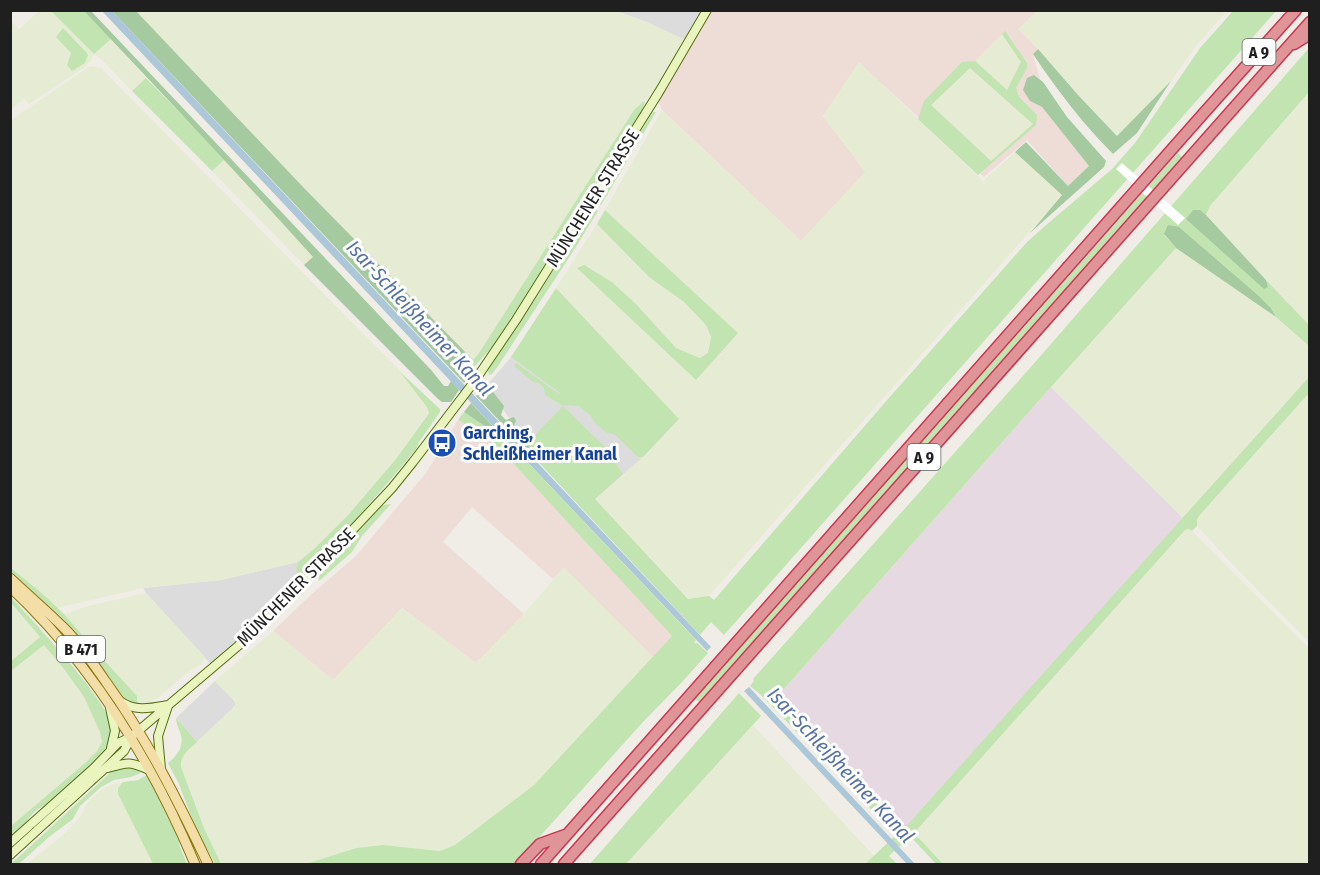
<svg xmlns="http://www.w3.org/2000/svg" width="1320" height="875" font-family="'Fira Sans Condensed',sans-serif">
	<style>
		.residential { fill: #dddcdc }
		.commercial { fill: #eedcd7 }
		.industrial { fill: #e7d9e2 }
		.farmland { fill: #e6ecd3 }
		.grass { fill: #c2e4b1; fill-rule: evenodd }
		.forest { fill: #a5ca9f }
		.water { fill: #abc7d8 }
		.pier { fill: #fff }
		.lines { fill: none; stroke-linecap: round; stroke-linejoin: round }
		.secondary-casing { stroke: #546d0f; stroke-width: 10 }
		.primary-casing { stroke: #8c760e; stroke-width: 11 }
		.highway-casing { stroke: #ca3651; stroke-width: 13 }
		.secondary { stroke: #e9f4bf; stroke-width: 8 }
		.primary { stroke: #f3dea7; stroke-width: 9 }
		.highway { stroke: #df9597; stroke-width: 10 }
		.labels { text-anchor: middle; stroke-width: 6; stroke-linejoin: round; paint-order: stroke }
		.shield { fill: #fff; stroke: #626262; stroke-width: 1.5 }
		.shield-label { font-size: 16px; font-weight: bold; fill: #1f1f1f }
		.street-label { font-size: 18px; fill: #1f1f1f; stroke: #fff }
		.transit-label { font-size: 18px; font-weight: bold; fill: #164399; stroke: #fff; text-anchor: start }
		.water-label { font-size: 20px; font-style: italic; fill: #5470a6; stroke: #fff }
	</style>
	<rect width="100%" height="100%" fill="#efede6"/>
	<!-- residential -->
	<path class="residential" d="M617,11H711L693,44L649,23Z
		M511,357L612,431L643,457L587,507L526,444L487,385Z
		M298,562L295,579L298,582L292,592L213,667L146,593L143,588L221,580Z
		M215,681L236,702L235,706L197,742L176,718Z"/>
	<!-- commercial -->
	<path class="commercial" d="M711,11H1037L1019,29L1038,49L1033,54L1040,79L1034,75L1030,101L1042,107L1089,166L1068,186L1027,140L984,177L859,63L823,116L866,172L801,241L662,110L654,92L685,40L693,44Z
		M458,420L490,438L672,636L653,657L564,568L553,579L472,507L443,542L524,614L476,663L402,608L333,680L273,631L314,592L356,556L426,473Z"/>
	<!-- industrial -->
	<path class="industrial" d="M1051,387L1183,518L907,825L901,826L775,699Z"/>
	<!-- farmland -->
	<path class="farmland" d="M39,11H51L94,54L111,39L146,78L132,91L101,59L94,54L91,61L81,70L29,104L23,98L22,101L11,109L10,20L19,29Z
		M136,11H617L649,23L685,40L654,92L634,110L479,353L473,360L304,188Z
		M1037,11H1227L1196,46L1171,81L1118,136L1078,95L1038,49L1018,29Z
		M1002,34L1021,62L1007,90L975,61Z
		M859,62L983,181L1015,152L1062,195L709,596L689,599L595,499L643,457L679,419L556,288L597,224L649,277L684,302L706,325L711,337L708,353L700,358L676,348L636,304L612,282L696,379L737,333L605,210L662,110L801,241L865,172L823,116Z
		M90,66L101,68L400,371L427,407L429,412L396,459L349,514L314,549L298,562L221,580L143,588L57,608L11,567V120Z
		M970,68L1033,124L991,161L931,105Z
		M1309,92V325L1266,280L1206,215L1210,206Z
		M225,159L314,257L304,265L212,171Z
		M1176,248L1276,317L1309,346V377L1183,518L1051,387Z
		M1309,393V642L1236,568L1197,526V520L1199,516Z
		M1189,529L1192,531L1309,648V864H943L913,833L1185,530Z
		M564,567L653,657L534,785L455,845L440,851L383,845L356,848L306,864H221L204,828L181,767L180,761L185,753L235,706V702L215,681L273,631L333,680L402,608L476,663L524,614Z
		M146,593L205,657L201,665L190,670L158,698L148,703L140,704L137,701V696L90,645L79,631L64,614L84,607Z
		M10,603L40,637L11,662H10Z
		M44,645L64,669L84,697L101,732L102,742L97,751L85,763L11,826V671Z
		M753,725L874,856L865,864H626Z
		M123,782L118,788V794L153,864H27L64,834L80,817L87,803L101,790L115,783Z"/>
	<!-- grass -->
	<path class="grass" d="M51,11H84L111,39L94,54Z
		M1233,11H1276L724,635L711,622L700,635L530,453L532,450L526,444L563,406L604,446L623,474L595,499L688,599L709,596L714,600L888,399L1027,242L1045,226L1112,169L1135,143L1200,48Z
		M63,28L86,52L88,55L85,63L72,71L67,65L71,53L56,37Z
		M1005,31L1027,63V68L1016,88L1019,97L1037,115L1036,125L978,175L918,119L924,101L962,62L975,61L1007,90L1021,62L1002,34ZM970,68L1033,124L991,161L931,105Z
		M1309,48V92L1210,206L1206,215L1200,211L1268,287L1266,280L1309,325V346L1276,317L1271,308L1259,296L1179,227L1164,235L1176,248L1051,387L775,699L900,826L907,825L1309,377V393L1199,516L1197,520V526L1192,531L1189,529L1185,530L914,833L943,864H936L910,836L889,856L897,864H865L896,835L760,694L750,686L754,681L753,679L1030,368Z
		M146,78L225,159L212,171L132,91Z
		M644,101L645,102L641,113L494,345L473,368H466L479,353L634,110Z
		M653,112H656L601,205H599L597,201Z
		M1178,153L1182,157L699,702L695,699Z
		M595,207L598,211L574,250L498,366L492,374L489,375L488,370L490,366L538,295L593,208Z
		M605,210L738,333L696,380L577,268L584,265L612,282L636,304L676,348L700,358L708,353L711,337L706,325L684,302L649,277L597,224Z
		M556,288L679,419L643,457H638L614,434L607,433L595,423L590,415L578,406L562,405L545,395L544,388L539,383L533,382L514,366L516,363L559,394H561L511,357Z
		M400,372L440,409V412L419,442L417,448C379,494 339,539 298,582L295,579L298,562L314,549L349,514L396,459L429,413L427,407Z
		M464,412L495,433L509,448L512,446L696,640L694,643H697L708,653L683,681L643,722L515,864H306L356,848L383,845L440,851L455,845L534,785L672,636L490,438L458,420Z
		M383,505L391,504L362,536L352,552L319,581L318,574Z
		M10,567L45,596L64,614L79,631L90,645L137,696V701L140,704H131L123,698L28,590L11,573Z
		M11,597C31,619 111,703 112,729C112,733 110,739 109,742C101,761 63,790 47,805C34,809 31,816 23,826C19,830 14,833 11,837V826L85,763L97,751L102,742L100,732L84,697L64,669L44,645L11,671L10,662L40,637L11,603Z
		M739,693L761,716L626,864H590Z
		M176,718L197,742C188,750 180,756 181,767L204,828L221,864H215L196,829L179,784L168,763C178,755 185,745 180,732C178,727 176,723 176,718Z
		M122,767L135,769L141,773L131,777L114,780L101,787L80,806L73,819L49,837L19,864H11L111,772Z
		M147,775L178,834L180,847L187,864H153L118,794V788L123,782L138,780Z"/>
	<!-- forest -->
	<path class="forest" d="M84,11H91L432,371L444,386H448L451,381L459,390L451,402H442L438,399L304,265L313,257C238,174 161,92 84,11Z
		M112,11H136L304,188L473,360L463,372L469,374V376L464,383Z
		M1038,49L1078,95L1117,136L1171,81L1137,133L1113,154C1083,124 1057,90 1033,54Z
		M1034,75L1043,82L1067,117L1106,161L1104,167L1030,233L1062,195L1015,152L1026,142L1068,186L1089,166L1042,107L1030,101L1023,90L1027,78Z
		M1193,210H1200L1206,215L1266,280L1268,287L1264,289L1186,219Z
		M1168,225L1179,227L1259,296L1271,308L1276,317L1176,248L1164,234Z
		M481,390L493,392L504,406L501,415L506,420L514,417L516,421L512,429L532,450L530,453L476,396Z
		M471,403L512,446L509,448L495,433L464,412Z"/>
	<!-- water -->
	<path class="water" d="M102,11H112L711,647L707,651L459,390Z
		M749,687L915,864H907L744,691Z"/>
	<!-- pier -->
	<path class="pier" d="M1122,163L1185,218L1178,225L1116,169Z"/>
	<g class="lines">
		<!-- secondary casing -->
		<g class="secondary-casing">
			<path id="secondary" d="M120,701C135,712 151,708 168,705
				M110,708L115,731L111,748
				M108,768C128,762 130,761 149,770
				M161,769L158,736L168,706
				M10,843L94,768L118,743L131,737L238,646L282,605L392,488L413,462L474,382L516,320L659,92L707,10
				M10,855L124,751L131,738"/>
		</g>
		<!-- primary casing -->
		<g class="primary-casing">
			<path id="primary" d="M10,578C28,595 47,611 64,628C80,644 93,663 106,682C147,739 178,801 208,864
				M10,587C92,664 152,762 195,864"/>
		</g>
		<!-- highway casing -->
		<g class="highway-casing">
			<path id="highway" d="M1294,44L1310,34
				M521,864L540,844L565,835
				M541,864L1203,114L1296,10
				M564,864L1310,22"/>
		</g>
		<!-- secondary -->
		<use href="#secondary" class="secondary"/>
		<!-- primary -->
		<use href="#primary" class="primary"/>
		<!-- highway -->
		<use href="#highway" class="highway"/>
	</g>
	<!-- icons -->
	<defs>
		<g id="bus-disc" transform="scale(1.5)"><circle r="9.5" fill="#1a4fb4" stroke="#fff"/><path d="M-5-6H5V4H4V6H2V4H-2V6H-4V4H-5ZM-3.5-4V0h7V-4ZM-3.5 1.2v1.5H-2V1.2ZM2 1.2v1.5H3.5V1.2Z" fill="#fff"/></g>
	</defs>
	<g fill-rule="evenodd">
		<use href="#bus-disc" x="442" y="443"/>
	</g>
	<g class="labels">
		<!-- shield labels -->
		<g class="shield">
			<rect x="1242.5" y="39" width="33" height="26" rx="4.5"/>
			<rect x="907.5" y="444" width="33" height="26" rx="4.5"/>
			<rect x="57" y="636" width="48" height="26" rx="4.5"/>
		</g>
		<g class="shield-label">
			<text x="1259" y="58">A 9</text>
			<text x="924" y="463">A 9</text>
			<text x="81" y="655">B 471</text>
		</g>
		<!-- street labels -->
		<g class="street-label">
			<text transform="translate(593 198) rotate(-58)" y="6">MÜNCHENER STRASSE</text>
			<text transform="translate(296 587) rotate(-45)" y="6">MÜNCHENER STRASSE</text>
		</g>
		<!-- transit labels -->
		<g class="transit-label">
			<text x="463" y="439">Garching,<tspan x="463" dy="21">Schleißheimer Kanal</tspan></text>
		</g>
		<!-- water labels -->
		<g class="water-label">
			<text transform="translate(420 318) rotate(47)" y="7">Isar-Schleißheimer Kanal</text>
			<text transform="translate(841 765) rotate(47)" y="7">Isar-Schleißheimer Kanal</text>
		</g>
	</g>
	<!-- border -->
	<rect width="1320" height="875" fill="none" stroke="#1f1f1f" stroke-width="24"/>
</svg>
